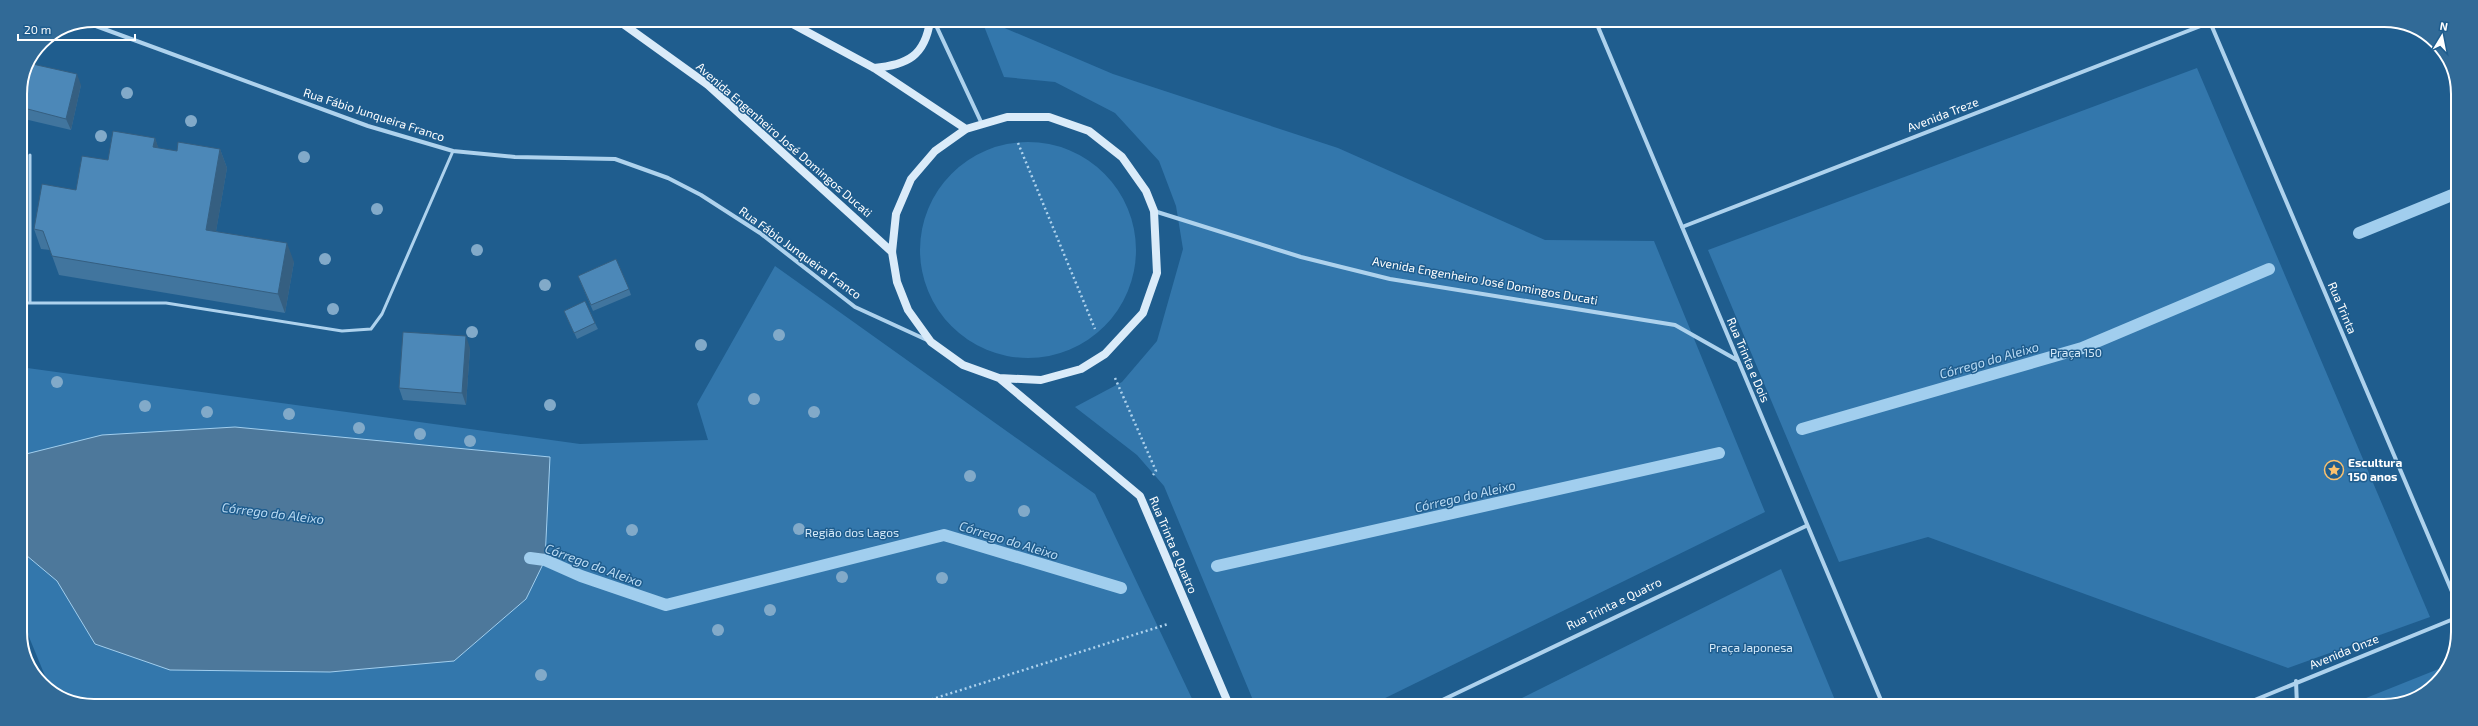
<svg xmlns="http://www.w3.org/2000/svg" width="2478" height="726" font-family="'Exo 2',sans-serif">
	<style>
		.green { fill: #3377ac }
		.water { fill: #4d789b; stroke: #a1ceee }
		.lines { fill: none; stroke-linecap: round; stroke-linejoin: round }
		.stream { stroke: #a1ceee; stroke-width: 12 }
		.path { stroke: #aed2ed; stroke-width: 2.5; stroke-dasharray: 2 3; stroke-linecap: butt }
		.lane { stroke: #aed2ed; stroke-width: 3 }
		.street { stroke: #aed2ed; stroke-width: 4 }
		.secondary { stroke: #daebf9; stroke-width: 8 }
		.tree { fill: #82aac9 }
		.wall { fill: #41759e }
		.shaded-wall { fill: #355f81 }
		.building { fill: #4c88b8; stroke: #355f81 }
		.labels { text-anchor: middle; stroke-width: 3; stroke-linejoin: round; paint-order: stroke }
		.street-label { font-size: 12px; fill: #fff; stroke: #1f5d8e }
		.park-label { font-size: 12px; fill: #d3e9f9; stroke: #1f5d8e }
		.poi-label { font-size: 12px; font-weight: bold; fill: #fff; stroke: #1f5d8e; text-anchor: start }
		.water-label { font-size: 13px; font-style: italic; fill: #badbf4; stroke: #1f5d8e }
		.rim { fill: none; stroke: #fff; stroke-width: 2 }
	</style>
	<rect width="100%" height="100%" fill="#1f5d8e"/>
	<!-- green -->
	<path class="green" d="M982,21H988L1113,74L1338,148L1545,240L1654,241L1765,512L1371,705H1255L1164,486L1137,455L1075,407L1122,382L1157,341L1183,249L1176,206L1159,161L1115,113L1055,82L1004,77Z
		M2197,68L2430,617L2288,668L1928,537L1839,562L1708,250Z
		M920 250a108 108 0 1 1 216 0a108 108 0 1 1-216 0Z
		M775,266L1095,494L1195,705L75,704L50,688L20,615V367L580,444L708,440L697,404Z
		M1781,569L1837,705H1508Z
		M2446,666L2429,691L2384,706H2346Z"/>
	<!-- water -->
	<path class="water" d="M235,427L550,457L545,560L526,599L454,661L330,672L170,670L95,644L57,581L20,550V460L26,454L102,435Z"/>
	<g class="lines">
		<!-- stream -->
		<path class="stream" d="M2359,233L2457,193
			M1802,429L2082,348L2269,269
			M530,558L545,560L581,576L666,605L944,535L1121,588
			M1217,566L1719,453"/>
		<!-- path -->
		<path class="path" d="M1018,143L1095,329
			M1115,378L1156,471L1153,475
			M917,704L1168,624"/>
		<!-- lane -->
		<path class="lane" d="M30,155V302
			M20,303H166L342,331L371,329L382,314L453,151"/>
		<!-- street -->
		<path class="street" d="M934,21L982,124
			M85,22L368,126L453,151L515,157L615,159L668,178L701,195L760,233L855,307L927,340
			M1596,22L1883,705
			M2210,22L2456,601
			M1154,211L1301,257L1390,279L1675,325L1737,360
			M1682,227L2211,22
			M2296,681L2297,706
			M1432,705L1806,526
			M2240,706L2456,618"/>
		<!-- secondary -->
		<path class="secondary" d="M619,21L708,85L892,252
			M787,21L874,68L966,129
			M874,68C907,65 925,56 930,21
			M999,378L1041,380L1081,369L1105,354L1143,313L1157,273L1154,211L1146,191L1122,157L1089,131L1049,117H1007L966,129L935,151L911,179L896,214L892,252L897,282L908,310L931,342L963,365L999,378L1140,496L1229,705"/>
	</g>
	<!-- trees -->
	<g class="tree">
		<circle cx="127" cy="93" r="6"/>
		<circle cx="191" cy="121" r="6"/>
		<circle cx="101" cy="136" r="6"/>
		<circle cx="304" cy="157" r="6"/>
		<circle cx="377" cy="209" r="6"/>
		<circle cx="477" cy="250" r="6"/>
		<circle cx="325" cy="259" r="6"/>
		<circle cx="545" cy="285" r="6"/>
		<circle cx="333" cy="309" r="6"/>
		<circle cx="472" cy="332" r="6"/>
		<circle cx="779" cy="335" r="6"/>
		<circle cx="701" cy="345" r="6"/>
		<circle cx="57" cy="382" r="6"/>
		<circle cx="754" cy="399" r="6"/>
		<circle cx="550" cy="405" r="6"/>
		<circle cx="145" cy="406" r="6"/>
		<circle cx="207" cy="412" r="6"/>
		<circle cx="814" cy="412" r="6"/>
		<circle cx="289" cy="414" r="6"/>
		<circle cx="359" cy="428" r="6"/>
		<circle cx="420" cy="434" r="6"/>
		<circle cx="470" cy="441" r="6"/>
		<circle cx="970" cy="476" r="6"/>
		<circle cx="1024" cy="511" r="6"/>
		<circle cx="799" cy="529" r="6"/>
		<circle cx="632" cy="530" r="6"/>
		<circle cx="842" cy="577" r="6"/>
		<circle cx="942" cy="578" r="6"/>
		<circle cx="770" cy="610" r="6"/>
		<circle cx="718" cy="630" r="6"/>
		<circle cx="541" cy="675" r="6"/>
	</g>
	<!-- wall -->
	<path class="wall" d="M81,85L71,130L20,118V94Z
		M155,138L158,148L177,151L220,149L227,168L216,231L294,262L285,313L59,275L50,250L41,249L34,229L108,160Z
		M578,276L629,289L631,295L593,311Z
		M564,311L595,323L598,329L577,339Z
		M470,348L466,405L403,400L399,388Z"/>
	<!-- shaded-wall -->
	<path class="shaded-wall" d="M77,74L81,85L71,130L66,119Z
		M155,138L162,158L153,147Z
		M220,149L227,168L213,249L206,230Z
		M287,243L294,262L285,313L278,294Z
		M466,336L470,348L466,405L462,393Z"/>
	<!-- building -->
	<path class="building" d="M28,63L77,74L66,119L20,107V94L26,66Z
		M113,131L155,138L153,147L177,151L178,142L220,149L206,230L287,243L278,294L52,256L43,231L34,229L42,184L76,190L82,156L108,160Z
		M616,259L629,289L591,305L578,276Z
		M585,301L595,323L574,333L564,311Z
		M403,332L466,336L462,393L399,388Z"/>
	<!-- icons -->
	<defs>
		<g id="sight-ring" transform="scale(1)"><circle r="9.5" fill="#1f5d8e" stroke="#fbc16e" stroke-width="1.5"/><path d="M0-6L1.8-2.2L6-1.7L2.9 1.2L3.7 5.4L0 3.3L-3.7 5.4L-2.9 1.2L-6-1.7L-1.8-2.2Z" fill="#fbc16e"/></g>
	</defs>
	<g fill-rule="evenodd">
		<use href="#sight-ring" x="2334" y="470"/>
	</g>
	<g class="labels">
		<!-- street labels -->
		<g class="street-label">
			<text transform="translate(374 115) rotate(18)" y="4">Rua Fábio Junqueira Franco</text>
			<text transform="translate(1943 115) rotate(-21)" y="4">Avenida Treze</text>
			<text transform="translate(784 140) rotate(41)" y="4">Avenida Engenheiro José Domingos Ducati</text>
			<text transform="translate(800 253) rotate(36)" y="4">Rua Fábio Junqueira Franco</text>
			<text transform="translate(1485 281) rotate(10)" y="4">Avenida Engenheiro José Domingos Ducati</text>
			<text transform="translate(2342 308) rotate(67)" y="4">Rua Trinta</text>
			<text transform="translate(1748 360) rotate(67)" y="4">Rua Trinta e Dois</text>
			<text transform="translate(1173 545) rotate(67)" y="4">Rua Trinta e Quatro</text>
			<text transform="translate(1614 604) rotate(-26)" y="4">Rua Trinta e Quatro</text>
			<text transform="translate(2344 652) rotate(-22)" y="4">Avenida Onze</text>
		</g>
		<!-- park labels -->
		<g class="park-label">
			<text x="2076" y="357">Praça 150</text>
			<text x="852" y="537">Região dos Lagos</text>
			<text x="1751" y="652">Praça Japonesa</text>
		</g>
		<!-- poi labels -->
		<g class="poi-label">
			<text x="2348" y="467">Escultura<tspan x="2348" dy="14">150 anos</tspan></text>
		</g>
		<!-- water labels -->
		<g class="water-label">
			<text transform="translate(1989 360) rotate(-16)" y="5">Córrego do Aleixo</text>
			<text transform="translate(1465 496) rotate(-13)" y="5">Córrego do Aleixo</text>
			<text transform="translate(273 513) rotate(7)" y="5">Córrego do Aleixo</text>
			<text transform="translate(1009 540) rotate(17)" y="5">Córrego do Aleixo</text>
			<text transform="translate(594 565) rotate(20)" y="5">Córrego do Aleixo</text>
		</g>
	</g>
	<!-- crop -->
	<path d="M0 0H2478V726H0ZM94 27H2384A67 67 0 0 1 2451 94V632A67 67 0 0 1 2384 699H94A67 67 0 0 1 27 632V94A67 67 0 0 1 94 27Z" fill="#316a97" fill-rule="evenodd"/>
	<path class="rim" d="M94 27H2384A67 67 0 0 1 2451 94V632A67 67 0 0 1 2384 699H94A67 67 0 0 1 27 632V94A67 67 0 0 1 94 27Z"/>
	<!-- north arrow -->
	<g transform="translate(2442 36) rotate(10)" stroke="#1f5d8e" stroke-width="3" paint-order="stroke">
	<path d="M0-3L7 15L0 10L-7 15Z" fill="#ffffff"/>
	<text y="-6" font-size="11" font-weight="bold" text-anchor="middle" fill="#ffffff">N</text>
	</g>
	<!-- scale -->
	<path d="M18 34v6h117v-6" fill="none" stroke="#ffffff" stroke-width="2"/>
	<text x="24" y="34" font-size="12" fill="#ffffff" stroke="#1f5d8e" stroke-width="3" paint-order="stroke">20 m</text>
</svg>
